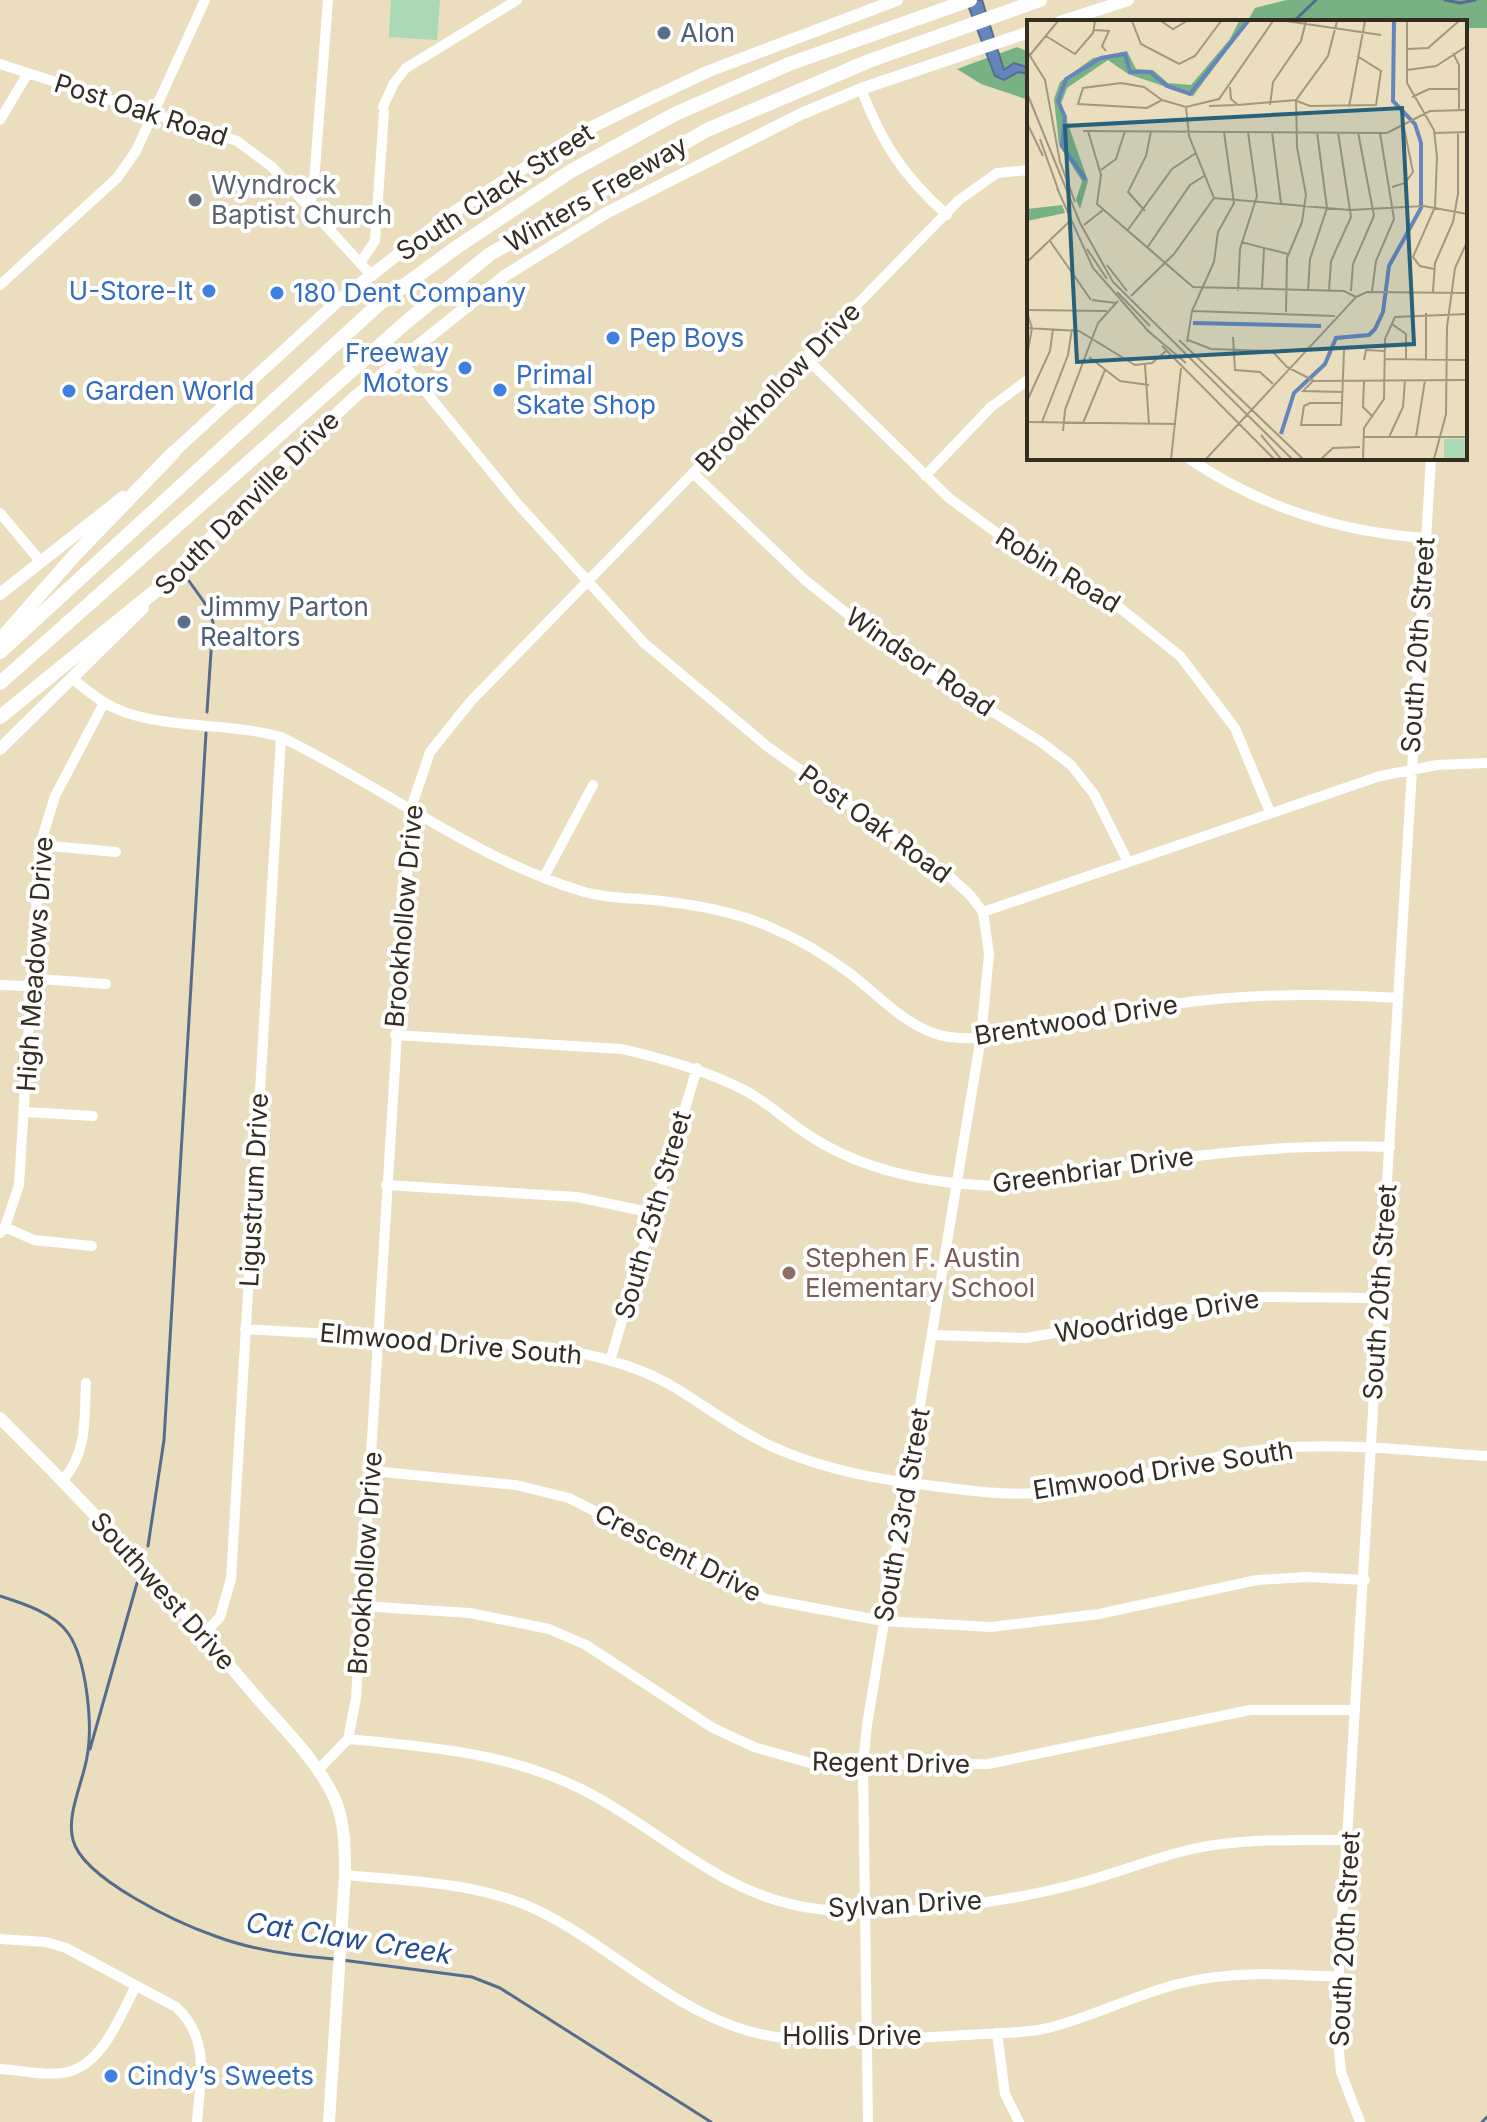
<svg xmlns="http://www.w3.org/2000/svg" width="1487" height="2122" font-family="Inter,sans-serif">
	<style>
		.green { fill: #add8b5 }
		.forest { fill: #78b183 }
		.water { fill: #6586bc; stroke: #566c8e; stroke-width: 2 }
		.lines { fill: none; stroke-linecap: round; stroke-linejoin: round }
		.stream { stroke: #566c8e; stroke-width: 3 }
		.minor { stroke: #fff; stroke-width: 10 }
		.major { stroke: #fff; stroke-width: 12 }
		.highway { stroke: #fff; stroke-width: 14 }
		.service-dot { fill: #5c6f8a; stroke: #fff; stroke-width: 3 }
		.worship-dot { fill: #6b7280; stroke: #fff; stroke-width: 3 }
		.shop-dot { fill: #3f7fe0; stroke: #fff; stroke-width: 3 }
		.education-dot { fill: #8d6e63; stroke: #fff; stroke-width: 3 }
		.labels { text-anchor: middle; stroke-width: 8; stroke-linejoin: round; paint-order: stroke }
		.service-label { font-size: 26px; fill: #4e5e75; stroke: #fff; text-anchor: start }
		.street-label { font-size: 26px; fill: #342e22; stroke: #fff }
		.worship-label { font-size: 26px; fill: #5b616d; stroke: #fff; text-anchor: start }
		.shop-label { font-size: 26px; fill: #366cbe; stroke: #fff; text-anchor: start }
		.education-label { font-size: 26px; fill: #785e54; stroke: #fff; text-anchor: start }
		.water-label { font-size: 28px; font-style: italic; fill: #254d91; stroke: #fff }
		.inset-river { fill: none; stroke: #6586bc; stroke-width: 4 }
		.inset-road { fill: none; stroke: #a29880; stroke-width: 2 }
		.view { fill: #28617a; fill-opacity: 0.15; stroke: #28617a; stroke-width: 4 }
		.inset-edge { fill: none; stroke: #342e22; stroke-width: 4 }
	</style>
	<rect width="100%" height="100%" fill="#ebdebe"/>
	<!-- green -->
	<path class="green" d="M391,0H440L437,40L389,37Z"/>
	<!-- forest -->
	<path class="forest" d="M1286,0H1487V28H1465V22H1247L1255,8Z
		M1017,47L1029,52V100L981,84L957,69Z"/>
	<!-- water -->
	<path class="water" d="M966,0H982L1004,70L1014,63L1029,68V74L1018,72L1004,80L995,76Z"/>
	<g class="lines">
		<!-- stream -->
		<path class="stream" d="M1445,0L1460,3L1475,0
			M1293,22L1316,0
			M189,581L204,602L213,622L207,712
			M148,1546L164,1440L206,733
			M0,1596C22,1603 54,1613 68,1633C87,1660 93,1726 87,1757C83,1782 66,1815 73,1840C83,1879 178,1923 215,1936C252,1950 295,1956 334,1959
			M90,1749L137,1583
			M342,1960L472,1977L500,1988L711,2122
			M1482,2122L1487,2117"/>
		<!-- minor -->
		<path class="minor" d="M0,64L237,141L272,167L372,276
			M861,89C882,143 903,176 947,215
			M383,107L394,83L406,68L517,0
			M0,120L28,73
			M307,206L313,195L328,0
			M360,263L375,241L384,112
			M0,285L117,178L136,151L205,0
			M806,358L949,498L1016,547L1115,604L1180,656L1235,728L1270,812
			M400,360L516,502L644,643L768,747L948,875L970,895L983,912L989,954L981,1037L867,1725L863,1765L868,2122
			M1188,458C1260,507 1339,532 1425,538
			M694,474L805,580L860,624L919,666L1041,742L1071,765L1094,794L1127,860
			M925,476L991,407L1029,379
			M0,513L41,562
			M74,680C90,693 106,706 127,713C176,729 231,723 281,737C382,786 473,858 581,891C604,898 629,898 653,900C692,904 734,911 770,927C798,939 824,954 848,972C878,994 910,1032 949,1037C1010,1045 1111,1013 1175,1004C1250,993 1322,993 1398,998
			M40,845L116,852
			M544,877L593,785
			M983,912L1380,776L1437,765L1487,763
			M0,985L24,986L39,979L106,984
			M395,1035L622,1049C664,1059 705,1070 744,1090C768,1102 787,1122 810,1136C867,1173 936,1185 1004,1186C1132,1163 1259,1142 1390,1147
			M25,1112L93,1116
			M386,1185L577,1197L653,1213
			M5,1227L34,1240L92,1246
			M0,1233L5,1227L19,1185L40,845L55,796L104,703
			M245,1329L546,1347C587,1353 630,1363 667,1383C702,1403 734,1429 771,1446C815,1466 863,1477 911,1483C952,1488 996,1496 1037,1493C1110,1488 1179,1461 1251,1451C1328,1440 1410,1451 1487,1456
			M933,1335L1026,1338L1259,1297L1380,1298
			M610,1361L697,1068
			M372,1471L516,1485L569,1498L766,1599L883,1621L991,1627L1099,1614L1257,1580L1307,1577L1365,1580
			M63,1480C88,1451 84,1419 86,1383
			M361,1606L470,1613L549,1629L586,1645L713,1728L754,1747L817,1765L988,1764L1250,1710H1355
			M204,1634L220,1617L231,1579L281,737
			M348,1739C432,1747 513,1753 589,1793C668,1835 724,1898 818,1909C898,1918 998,1904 1076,1884C1115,1874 1153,1858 1192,1849C1243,1838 1297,1840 1349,1840
			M319,1769L348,1739L356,1698L411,808L430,752L471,701L959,200L997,173L1029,170
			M345,1875C409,1881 476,1882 535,1909C623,1951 689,2031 792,2039C850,2043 909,2038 967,2035C995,2033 1024,2034 1052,2027C1094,2016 1135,1995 1178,1984C1231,1970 1287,1974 1341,1977
			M0,1939L46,1942L66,1948L176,2007C211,2039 200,2079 197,2122
			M997,2033L1005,2094L1019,2122
			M0,2069C21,2070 48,2077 68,2072C104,2063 120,2015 136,1986
			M1360,2122L1341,2072L1336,2019L1431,458"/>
		<!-- major -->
		<path class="major" d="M1060,22L1128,0
			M167,458L339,300L449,215L584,131L643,102L709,71L897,0
			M169,580L278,468L358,394L506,275L606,213L801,114L861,89L1029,32
			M0,594L123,497
			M0,749L143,608
			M0,1418C88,1505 172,1596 252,1692C281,1726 314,1756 334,1797C345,1821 345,1849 345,1875L329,2122"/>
		<!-- highway -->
		<path class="highway" d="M0,640L73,557L173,453
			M0,652L379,304L457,247L571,171L675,114L789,64L970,0
			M0,683L404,324L490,254L707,130L869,61L1040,0
			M0,717L175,575"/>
	</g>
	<!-- markers -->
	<g class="service-dot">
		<circle cx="664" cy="33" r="8"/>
		<circle cx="184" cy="622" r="8"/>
	</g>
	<circle class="worship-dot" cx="195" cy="200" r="8"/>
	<g class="shop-dot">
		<circle cx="209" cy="291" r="8"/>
		<circle cx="277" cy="293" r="8"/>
		<circle cx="613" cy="338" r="8"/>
		<circle cx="465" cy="368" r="8"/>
		<circle cx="500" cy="390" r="8"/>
		<circle cx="69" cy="391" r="8"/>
		<circle cx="111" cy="2076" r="8"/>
	</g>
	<circle class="education-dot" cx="789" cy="1273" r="8"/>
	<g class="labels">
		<!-- service labels -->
		<g class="service-label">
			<text x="680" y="42">Alon</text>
			<text x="200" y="616">Jimmy Parton<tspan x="200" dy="30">Realtors</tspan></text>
		</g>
		<!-- street labels -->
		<g class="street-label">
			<text transform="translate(141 110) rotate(18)" y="9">Post Oak Road</text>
			<text transform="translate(495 192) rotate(-33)" y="9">South Clack Street</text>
			<text transform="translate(596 194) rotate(-30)" y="9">Winters Freeway</text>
			<text transform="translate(778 387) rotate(-46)" y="9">Brookhollow Drive</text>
			<text transform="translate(247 503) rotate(-45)" y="9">South Danville Drive</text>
			<text transform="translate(1058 570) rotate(31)" y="9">Robin Road</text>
			<text transform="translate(1418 645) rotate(-86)" y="9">South 20th Street</text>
			<text transform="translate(920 662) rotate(34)" y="9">Windsor Road</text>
			<text transform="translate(875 824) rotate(36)" y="9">Post Oak Road</text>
			<text transform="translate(404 916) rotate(-85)" y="9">Brookhollow Drive</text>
			<text transform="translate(35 964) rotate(-86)" y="9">High Meadows Drive</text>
			<text transform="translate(1076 1020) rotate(-9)" y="9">Brentwood Drive</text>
			<text transform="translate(1093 1170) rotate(-8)" y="9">Greenbriar Drive</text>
			<text transform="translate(254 1190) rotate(-87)" y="9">Ligustrum Drive</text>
			<text transform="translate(653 1215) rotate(-74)" y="9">South 25th Street</text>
			<text transform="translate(1380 1292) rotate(-86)" y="9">South 20th Street</text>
			<text transform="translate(1157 1316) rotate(-10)" y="9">Woodridge Drive</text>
			<text transform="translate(451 1344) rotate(5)" y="9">Elmwood Drive South</text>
			<text transform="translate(1163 1470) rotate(-9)" y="9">Elmwood Drive South</text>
			<text transform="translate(902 1515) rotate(-80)" y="9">South 23rd Street</text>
			<text transform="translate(678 1553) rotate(27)" y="9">Crescent Drive</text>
			<text transform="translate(365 1563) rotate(-86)" y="9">Brookhollow Drive</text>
			<text transform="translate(163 1591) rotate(48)" y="9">Southwest Drive</text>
			<text transform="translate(891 1763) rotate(1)" y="9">Regent Drive</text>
			<text transform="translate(905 1904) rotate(-3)" y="9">Sylvan Drive</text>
			<text transform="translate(1345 1939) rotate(-87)" y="9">South 20th Street</text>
			<text x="852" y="2045">Hollis Drive</text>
		</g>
		<!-- worship labels -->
		<g class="worship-label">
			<text x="211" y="194">Wyndrock<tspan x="211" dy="30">Baptist Church</tspan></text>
		</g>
		<!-- shop labels -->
		<g class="shop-label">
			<text x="193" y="300" text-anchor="end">U-Store-It</text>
			<text x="293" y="302">180 Dent Company</text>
			<text x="629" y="347">Pep Boys</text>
			<text x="449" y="362" text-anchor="end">Freeway<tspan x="449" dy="30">Motors</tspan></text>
			<text x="516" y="384">Primal<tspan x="516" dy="30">Skate Shop</tspan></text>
			<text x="85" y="400">Garden World</text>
			<text x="127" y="2085">Cindy’s Sweets</text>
		</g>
		<!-- education labels -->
		<g class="education-label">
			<text x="805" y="1267">Stephen F. Austin<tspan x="805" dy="30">Elementary School</tspan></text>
		</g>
		<!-- water labels -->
		<g class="water-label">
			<text transform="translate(349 1938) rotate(9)" y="10">Cat Claw Creek</text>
		</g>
	</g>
	<!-- overview -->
	<g transform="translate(1027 20)">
		<rect width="440" height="440" fill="#ebdebe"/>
		<path d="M417,419H440V439H417Z" fill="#add8b5"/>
		<path d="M212,1H222L166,76L101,54L81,40L40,68L34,84L61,161L53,189L49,180L55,161L32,125L27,79L33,62L66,38L100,31L109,49L126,50L141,63L164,65L203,19ZM35,185L38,193L0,201V189Z" fill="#78b183"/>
		<path class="inset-river" d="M59,160L35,126L38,97L31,81L39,59L74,38L98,34L103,52H123L140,66L163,74L221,1M166,303L294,306M254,414L267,373L298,344L309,318L342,315L348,309L356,292L362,246L394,188V123L388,104L366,81L367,1"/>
		<path class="inset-road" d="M105,1L114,24L152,44L168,36L194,1M134,1L146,9L160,1M259,1L354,15M380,1V63L407,110L410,137L408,187L386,237L393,246L407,249M67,10L82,11L75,26L79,31M19,16L48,34L66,13L68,1M380,29L401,28L432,1M0,31L18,60L33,142L48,182M426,33L432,45V89M3,35L31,1M380,50L409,46L440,26M94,63L117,67L135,80L120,88L51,84L56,68ZM203,67L204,79L211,85L269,80L301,36L310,1M0,73L53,203L86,262L265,439M385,77L402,69H433M135,80L159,87L192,79L246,1M270,81L283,86L349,85L354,51L330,36M243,85L246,62L274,21L279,1M182,86L209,85M159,87L162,116L187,178M322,87L338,1M0,103L16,136M56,111L360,113L403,91L440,90M61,111L74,155L70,184L166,267L317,271L329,277M245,112L254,183M408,113L440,112M13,119L32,172M74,150L89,139L98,111M365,167L378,163L386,152L377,108M30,168L66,248L122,312M187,178L323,190L397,186L440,194M118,191L101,172L119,136L124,111M57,205L76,190M100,211L145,149L169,133M23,221L64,280M214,222L261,234M120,228L163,165L177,156M60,229L80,259M0,242L43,201M80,245L100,271M235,270L237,228M211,271L213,229L230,176L221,112M281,271L283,239L300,188L290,112M302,271L304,241L324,197L311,112M324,271L326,244L347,196L331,112M345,271L349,241L367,199L353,113M90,272L123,306M406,272L408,243L426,202L431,174V112M104,276L147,234L187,178M65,280L89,283M0,290L80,291M165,291L308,296M0,292L5,308L0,336M259,292L260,238L275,202L279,175L270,127L269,80M365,304L379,314V340M0,308L52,311L108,345L125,343L139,331M121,311L159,343M206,317L208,350L233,352L246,364M152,320L276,439M161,320L184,329L245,331L260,347L287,361L440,360M160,322L165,291L187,242L191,212L207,183L197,112M135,326L247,439M62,337L93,361L122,365M358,339L440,340M399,339V293M337,340L339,330L358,331M118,345L122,404M337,360L336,387L346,397M286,361L276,371L315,372M0,381L23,331L26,309M283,383H315L314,405H274L277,386ZM315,383L317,330M0,402L149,404M15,402L41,335L45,309M56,403L78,350M36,411L38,390L71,303L91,281M234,415L254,439M336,417H440M362,417L376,387L378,360M389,417L398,360M144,439L154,348M179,439L329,277L340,272L440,273M294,439L306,428L333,427M336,439L337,408L357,379L358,319L368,297L440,294M407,439L419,394L420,307L428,248L440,222"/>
		<path class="view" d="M375,88L387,324L50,342L38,106Z"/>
		<rect width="440" height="440" class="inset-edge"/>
	</g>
</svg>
